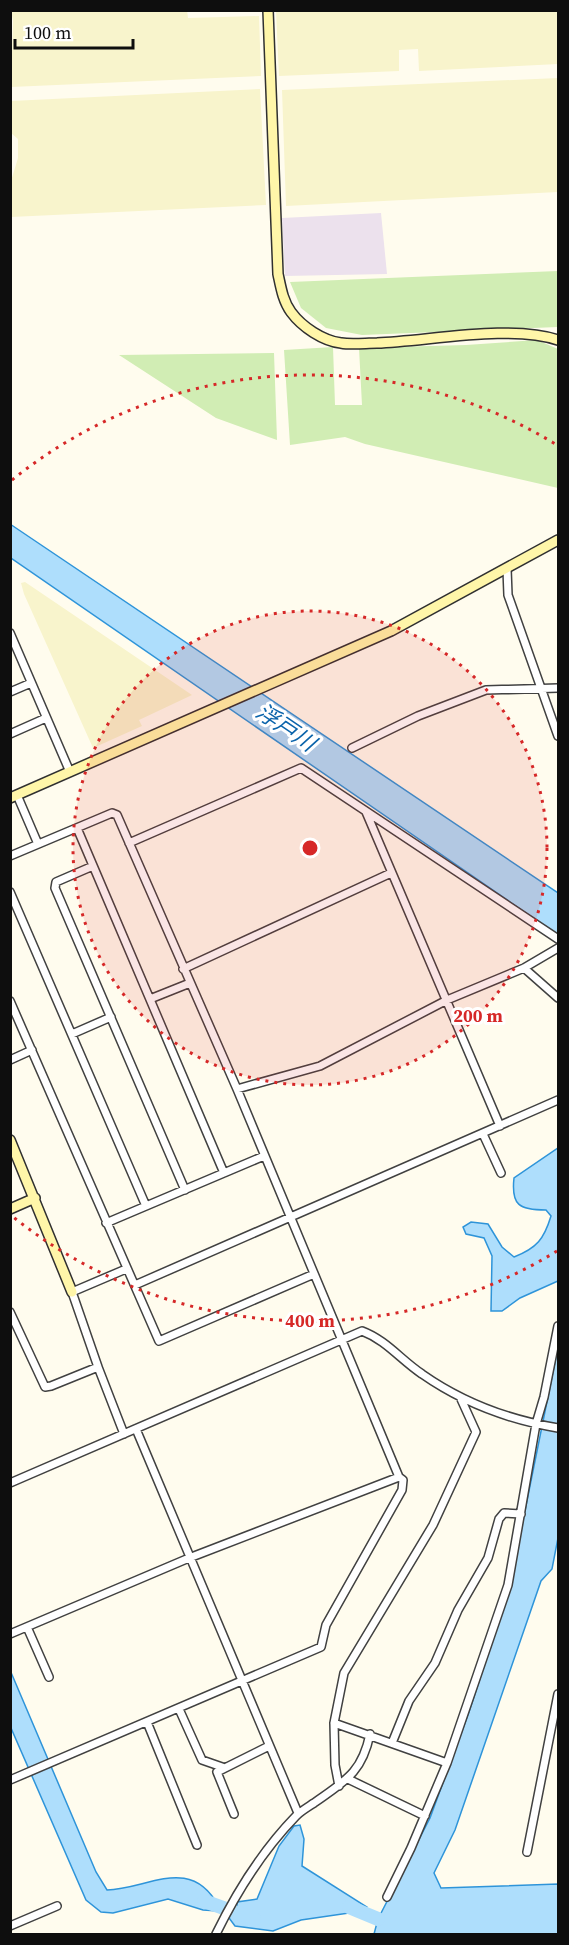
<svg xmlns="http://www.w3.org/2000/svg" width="569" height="1945" font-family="'Source Serif 4','Noto Sans JP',serif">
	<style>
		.industrial { fill: #ece1ed }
		.farmland { fill: #f8f4cc }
		.green { fill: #d1edb4 }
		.water { fill: #aedefc; stroke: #2e94d9; stroke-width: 1.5 }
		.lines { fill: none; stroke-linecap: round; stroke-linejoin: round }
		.river { stroke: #aedefc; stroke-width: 14 }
		.street-casing { stroke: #414141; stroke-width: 10 }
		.secondary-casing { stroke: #303030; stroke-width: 12 }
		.street { stroke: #fff; stroke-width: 7 }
		.secondary { stroke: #fff6a9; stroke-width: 9 }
		.ring { fill: none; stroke: #d62828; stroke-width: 3; stroke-dasharray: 3 6 }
		.labels { text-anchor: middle; stroke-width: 6; stroke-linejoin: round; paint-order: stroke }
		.water-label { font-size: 22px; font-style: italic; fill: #0b64ab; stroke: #fff }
		.centre { fill: #d62828; stroke: #fff; stroke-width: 3 }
		.ring-label { font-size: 18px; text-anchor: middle; font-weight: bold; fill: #d62828; stroke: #fff; stroke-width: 6; stroke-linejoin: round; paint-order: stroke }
	</style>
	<rect width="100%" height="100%" fill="#fffcee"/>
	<!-- industrial -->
	<path class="industrial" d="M381,213L387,274L285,276L282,218Z"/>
	<!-- farmland -->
	<path class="farmland" d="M11,10H187L188,18L259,16L261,76L11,87L13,21Z
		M276,11H558V64L419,71L418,49L399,50V71L279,76Z
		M558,78V192L286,206L282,90Z
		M260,89L266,205L11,217V181L18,158V139L11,133V101Z
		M25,582L192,695L139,720L142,726L93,748L24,594L21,583Z"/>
	<!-- green -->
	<path class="green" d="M558,271V327L362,335L326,328L301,308L290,282Z
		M537,340L558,349V488L365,444L345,437L290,445L284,350L333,347L335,405H362L359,348L466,345Z
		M274,353L277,440L216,418L119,355Z"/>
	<!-- water -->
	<path class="water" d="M10,524L558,893V935L11,558Z
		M558,1148V1281L520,1298L502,1311H491L492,1256L484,1238L466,1234L463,1227L471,1222L488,1224L502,1247L514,1257C537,1248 544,1239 551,1216L546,1210C519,1210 511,1205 514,1178Z
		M558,1347V1538L552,1569L541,1581L455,1830L434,1873L441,1888L558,1884V1934H374L378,1919L430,1818L469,1712L509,1590Z
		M10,1670L96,1872L107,1890C148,1889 191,1854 219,1907L218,1911L203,1910L168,1899L113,1913L101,1912L86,1900L11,1728Z
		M300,1825L304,1839L302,1866L367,1907L366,1914L349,1913L301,1920L273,1931L235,1926L229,1918L237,1913V1902L257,1899L279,1846L294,1826Z"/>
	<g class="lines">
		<!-- river -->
		<path class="river" d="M204,1901L254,1919
			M349,1907L378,1919"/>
		<!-- street casing -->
		<g class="street-casing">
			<path id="street" d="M507,569L508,595L558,736
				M10,633L70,772
				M10,692L31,683
				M10,734L46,718
				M352,748L418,716L486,690L558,688
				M17,795L38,844
				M366,812L500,1126
				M77,828L224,1173
				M129,843L301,768L558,939
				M10,856L112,813L117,815L237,1089L399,1477L403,1480L402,1490L326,1625L321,1647L10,1780
				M93,866L56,882L55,888L185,1190
				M10,892L146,1206
				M524,968L558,998
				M183,969L391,873
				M150,999L190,983
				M10,1001L159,1341L314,1274
				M72,1034L111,1017
				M10,1060L32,1050
				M237,1089L320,1066L447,1000L524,968L558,948
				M483,1134L501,1173
				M106,1223L264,1156
				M135,1285L558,1100
				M10,1312L45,1387L51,1386L98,1367L72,1292L126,1269
				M98,1367L124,1434
				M136,1429L298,1813
				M10,1483L362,1331C386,1340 401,1360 422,1374C462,1402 510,1420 558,1428
				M27,1627L49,1677
				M10,1634L189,1558L399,1477
				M179,1709L202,1760L225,1768
				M147,1722L197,1845
				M334,1723L447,1763
				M392,1743L409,1701L435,1663L458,1610L488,1558L499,1519L504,1513L521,1514
				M348,1779L425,1816
				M339,1786L335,1765L334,1723L344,1673L433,1525L476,1432L461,1399
				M234,1814L217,1772L269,1746
				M527,1852L558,1694
				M387,1897L411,1848L447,1763L508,1585L536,1424L544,1397L558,1326
				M10,1926L57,1906
				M216,1934C237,1891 262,1851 296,1816C301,1811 308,1807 314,1803C345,1781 362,1773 370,1734"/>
		</g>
		<!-- secondary casing -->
		<g class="secondary-casing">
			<path id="secondary" d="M268,10L278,274C281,288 283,301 291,312C302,327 323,341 341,343C352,345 366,343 377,343C429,341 511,324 558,340
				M10,798L391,631L558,540
				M10,1140L72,1292
				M10,1209L35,1198"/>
		</g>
		<!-- street -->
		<use href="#street" class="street"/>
		<!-- secondary -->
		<use href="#secondary" class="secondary"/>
	</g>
	<!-- distance rings -->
	<circle cx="310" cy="848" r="237" fill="#d62828" fill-opacity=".12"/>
	<g class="ring">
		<circle cx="310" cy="848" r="237"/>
		<path d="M557 1251A473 473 0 0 1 12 1216M12 480A473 473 0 0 1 557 445"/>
	</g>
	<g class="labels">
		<!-- water labels -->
		<g class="water-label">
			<text transform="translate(286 727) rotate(34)" y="8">浮戸川</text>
		</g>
	</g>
	<circle cx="310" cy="848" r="9" class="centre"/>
	<g class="ring-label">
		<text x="478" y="1022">200 m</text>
		<text x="310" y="1327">400 m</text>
	</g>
	<!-- border -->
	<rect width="569" height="1945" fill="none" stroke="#0e0e0e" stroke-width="24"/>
	<!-- scale -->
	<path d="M15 39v9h118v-9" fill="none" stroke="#0e0e0e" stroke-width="3"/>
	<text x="24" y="39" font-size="18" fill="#0e0e0e" stroke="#ffffff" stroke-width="4.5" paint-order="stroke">100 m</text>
</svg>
